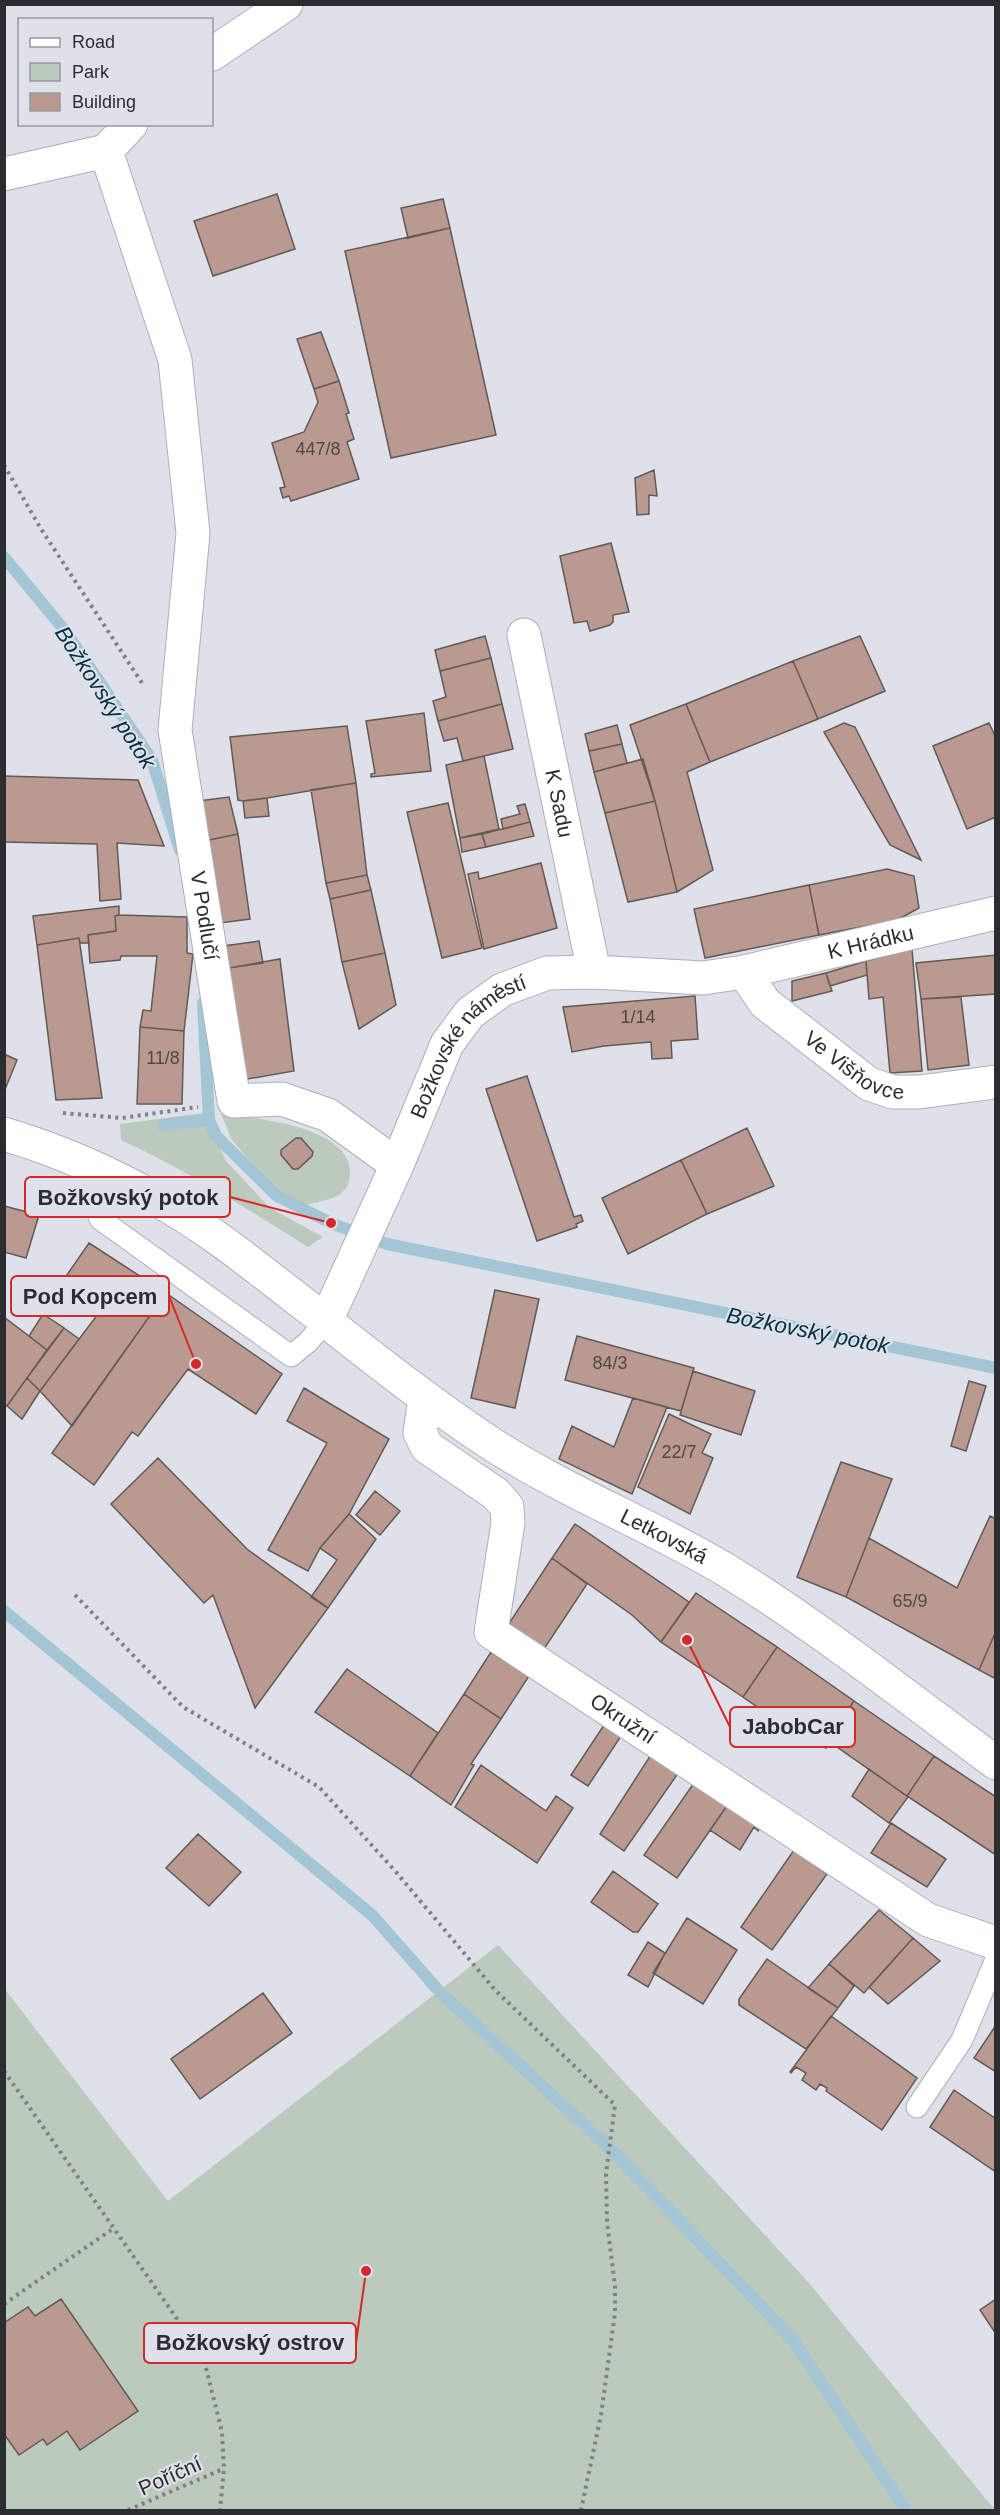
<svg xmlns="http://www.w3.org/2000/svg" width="1000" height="2515" font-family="Helvetica,sans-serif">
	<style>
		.green { fill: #bbcabc }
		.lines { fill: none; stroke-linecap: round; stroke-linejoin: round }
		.stream { stroke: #a4c5d4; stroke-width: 12 }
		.building { fill: #ba9a90; stroke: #635956; stroke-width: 1.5 }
		.service-casing { stroke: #acafb8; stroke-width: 23 }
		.minor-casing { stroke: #acafb8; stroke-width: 35 }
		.tertiary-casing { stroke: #acafb8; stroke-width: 35 }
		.path { stroke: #7f8186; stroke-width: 4; stroke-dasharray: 3 4.5; stroke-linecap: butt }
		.service { stroke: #fff; stroke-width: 21 }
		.minor { stroke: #fff; stroke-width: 33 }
		.tertiary { stroke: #fff; stroke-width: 33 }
		.labels { text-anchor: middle; stroke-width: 4.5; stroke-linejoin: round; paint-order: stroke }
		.number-label { font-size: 18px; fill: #504848 }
		.street-label { font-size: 21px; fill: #2c2d30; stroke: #dee1ea }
		.water-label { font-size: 22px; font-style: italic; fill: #002f3f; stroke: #dee1ea }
		.leader { fill: none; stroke: #d62828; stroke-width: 2 }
		.callout-dot { fill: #d62828; stroke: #dee1ea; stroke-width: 2 }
		.callout { fill: #dee1ea; stroke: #d62828; stroke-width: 2 }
		.callout-label { font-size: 22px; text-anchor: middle; font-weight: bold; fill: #2c2d30 }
	</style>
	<rect width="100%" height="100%" fill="#dee1ea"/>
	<!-- green -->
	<path class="green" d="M204,1113L226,1161L270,1208L323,1237L308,1247C247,1209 187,1170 121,1140L120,1124Z
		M221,1114C254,1118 351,1126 350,1173C350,1200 325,1199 303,1206L267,1182L232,1140Z
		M498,1945L810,2284L995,2510H5L4,1988L168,2201Z"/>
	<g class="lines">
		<!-- stream -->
		<path class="stream" d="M4,557L66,632L152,760L180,850
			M203,1003L209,1120L216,1136L277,1196L331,1223L387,1244L996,1368
			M163,1125L209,1120
			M4,1611L372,1915L439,1991L613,2151L793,2340L906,2510"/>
	</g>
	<!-- building -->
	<path class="building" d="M277,194L295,249L213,276L194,221Z
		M443,199L450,228L408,238L401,208Z
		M450,228L496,435L391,458L345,251Z
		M321,332L339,381L314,389L297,339Z
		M339,381L349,413L346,414L354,439L347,442L359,479L291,501L289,496L283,498L280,488L285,487L272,443L304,432L318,402L314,389Z
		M654,470L657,496L649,495V514L637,515L635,478Z
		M611,543L629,612L613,615V622L610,625L590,631L587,621L574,623L560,556Z
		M485,636L491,658L440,671L435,650Z
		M860,636L885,691L818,719L793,661Z
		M491,658L502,704L438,721L433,701L446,697L440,671Z
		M793,661L818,719L710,762L686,704Z
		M502,704L513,749L463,761L457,738L444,741L438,721Z
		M686,704L710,762L687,772L713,870L677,892L655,801L630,725Z
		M424,713L431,771L371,777V774L375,773L366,721Z
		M844,723L855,727L921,860L890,845L824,732Z
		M989,723L996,738V817L967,829L933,746Z
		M617,725L622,744L589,751L585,734Z
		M347,726L356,783L267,798L243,801L238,800L230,737Z
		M622,744L627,763L594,772L589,751Z
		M484,756L499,829L460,838L446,765Z
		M643,759L655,801L605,813L594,772Z
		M4,776L138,780L164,846L117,843L121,899L100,901L97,844L4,842Z
		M356,783L367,875L326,883L311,790Z
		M229,797L238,834L209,840L199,801Z
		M267,798L269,816L245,818L243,801Z
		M655,801L677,892L628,902L605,813Z
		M448,803L482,948L442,958L407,812Z
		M525,804L530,822L503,829L501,819L520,814L517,806Z
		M530,822L534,836L486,847L482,834Z
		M238,834L250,919L220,923L209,840Z
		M482,834L486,847L462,852L460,838Z
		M541,863L557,928L484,949L468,874L478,872L479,879Z
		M887,869L914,876L919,908L897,920L819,935L809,885Z
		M367,875L371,890L330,899L326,883Z
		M809,885L819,935L705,958L694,909Z
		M371,890L385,953L342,962L330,899Z
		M119,906V915L115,916L116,931L88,935L89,943H80L79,938L37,945L33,916Z
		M119,915L187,917V953L193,954L184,1031L140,1027L143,1010L151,1011L157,956H121L120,960L90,963L88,935L116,931L115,916Z
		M79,938L102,1098L56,1100L37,945Z
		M259,941L263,963L229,968L224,946Z
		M912,949L922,1071L890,1073L883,997L869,999L866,961Z
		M385,953L396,1005L359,1029L342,962Z
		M996,955V994L921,999L916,963Z
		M280,959L294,1071L242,1080L229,968Z
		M866,961L867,975L830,986L826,973Z
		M826,973L832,991L792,1001V981Z
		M695,996L698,1039L671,1041L672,1058L652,1059L651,1042L604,1046L572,1052L563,1007Z
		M961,997L969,1065L928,1070L921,999Z
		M140,1027L184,1031L182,1104H137Z
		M4,1054L17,1060L4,1092Z
		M527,1076L574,1217L581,1215L583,1221L576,1224L577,1227L537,1241L486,1089Z
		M747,1128L774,1186L707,1214L681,1160Z
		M296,1138H301L313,1152L312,1156L298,1169H293L281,1155V1150Z
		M681,1160L707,1214L628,1254L602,1198Z
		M4,1206L39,1215L26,1258L4,1252Z
		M89,1243L166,1293L72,1426L40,1391L98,1314H92L84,1308L83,1301L60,1285Z
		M495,1290L539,1299L515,1408L471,1398Z
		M166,1293L282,1374L256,1414L188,1369L138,1436L132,1432L94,1485L52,1453Z
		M43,1314L64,1328L47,1350L29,1336Z
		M4,1317L47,1350L7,1406L4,1404Z
		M64,1328L79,1339L40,1391L27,1378Z
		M577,1336L694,1368L681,1411L565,1380Z
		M693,1371L755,1391L741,1435L680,1415Z
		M27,1378L40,1391L22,1419L7,1406Z
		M969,1381L986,1386L966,1451L951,1446Z
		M304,1388L389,1439L349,1514L320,1548L308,1571L268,1550L327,1443L287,1421Z
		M633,1398L667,1407L632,1494L559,1459L572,1426L614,1447Z
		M669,1414L711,1434L702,1453L713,1458L690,1514L638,1487Z
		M158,1458L247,1549L328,1608L255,1708L213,1595L204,1603L111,1504Z
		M841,1462L892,1479L846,1597L797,1577Z
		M375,1491L400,1511L380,1535L356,1515Z
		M349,1514L376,1539L328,1608L311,1597L337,1560L320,1548Z
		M990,1516L996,1519V1631L979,1670L846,1597L869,1538L957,1588Z
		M575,1524L689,1602L661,1642L632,1615L552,1558Z
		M552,1558L587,1584L544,1649L508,1625Z
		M696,1593L777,1647L743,1697L661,1642Z
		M996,1631V1679L979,1670Z
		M777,1647L854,1701L827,1740L826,1748L795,1733L743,1697Z
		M491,1652L529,1676L501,1719L464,1694Z
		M347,1669L438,1733L410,1776L315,1712Z
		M464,1694L501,1719L471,1764L474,1765L451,1805L410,1776Z
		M854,1701L934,1756L907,1796L827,1740Z
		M606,1722L623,1733L588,1786L571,1775Z
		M654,1750L681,1769L624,1851L600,1834Z
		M934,1756L996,1797V1855L907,1796Z
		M481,1765L546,1811L556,1796L573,1808L537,1863L455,1807Z
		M869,1769L908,1797L889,1823L852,1796Z
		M696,1780L729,1803L677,1878L644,1855Z
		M729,1803L762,1826L758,1831L754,1827L740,1850L710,1830Z
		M891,1823L946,1859L927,1887L871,1853Z
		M198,1834L241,1872L209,1906L166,1868Z
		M794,1850L827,1874L772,1950L741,1927Z
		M613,1871L658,1904L638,1932H633L591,1902Z
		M879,1910L913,1938L864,1993L829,1964Z
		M687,1918L737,1950L703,2004L653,1973Z
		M913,1938L940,1961L888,2004L869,1987Z
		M648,1942L665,1953L648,1987L628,1975Z
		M767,1959L838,2008L806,2049L739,2005V1999Z
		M829,1964L854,1986L838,2008L808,1988Z
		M263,1993L292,2033L200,2099L171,2059Z
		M831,2016L917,2078L882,2130L826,2091L827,2088L820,2084L816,2090L802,2080L806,2073L796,2067L791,2073L790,2072Z
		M996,2025V2072L974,2058Z
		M954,2090L996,2119V2172L930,2127Z
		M61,2299L138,2411L80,2450L67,2431L47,2445L43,2439L19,2455L4,2434V2323L28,2307L35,2316Z
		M996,2299V2334L980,2310Z"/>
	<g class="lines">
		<!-- service casing -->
		<g class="service-casing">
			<path id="service" d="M105,1172L95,1205L100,1219L291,1356L308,1342L326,1321
				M917,2107L962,2040L996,1959"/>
		</g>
		<!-- minor casing -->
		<g class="minor-casing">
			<g id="minor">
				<path d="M212,54L286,4"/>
				<path id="s1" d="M106,151L175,360L193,533L175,730L234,1101L282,1099L328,1115L397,1165"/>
				<path d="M4,174L106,151L131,124"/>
				<path id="s2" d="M524,635L594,972"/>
				<path id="s3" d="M425,1398L420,1433L427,1447L496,1494L507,1507L508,1523L491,1632L928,1920L996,1943"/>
			</g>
		</g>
		<!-- tertiary casing -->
		<g class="tertiary-casing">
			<g id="tertiary">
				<path id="s4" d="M744,972L765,1003L869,1084L893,1092H919L996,1082"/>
				<path id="s5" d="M4,1134C58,1150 108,1172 156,1199C203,1225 246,1259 287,1291C351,1340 414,1392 481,1437C558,1489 646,1522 726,1570C820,1628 907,1697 996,1763"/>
				<path id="s6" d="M326,1321L397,1165L447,1044L470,1013L502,990L547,973L594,972L703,978L744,972L996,913"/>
			</g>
		</g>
		<!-- path -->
		<path class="path" d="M4,465L41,529L142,683
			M63,1113L122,1118L198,1107
			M75,1595L183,1707L319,1787L396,1872L495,1990L615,2105L606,2174L607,2222L615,2286V2313L601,2415L581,2510
			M4,2071L203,2356L222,2432L224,2469L220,2510
			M4,2304L114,2228
			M128,2510L223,2469"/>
		<!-- service -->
		<use href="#service" class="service"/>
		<!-- minor -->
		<use href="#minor" class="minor"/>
		<!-- tertiary -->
		<use href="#tertiary" class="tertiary"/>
	</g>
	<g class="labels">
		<!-- number labels -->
		<g class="number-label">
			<text x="318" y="455">447/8</text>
			<text x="638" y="1023">1/14</text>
			<text x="163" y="1064">11/8</text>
			<text x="610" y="1369">84/3</text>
			<text x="679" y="1458">22/7</text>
			<text x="910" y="1607">65/9</text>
		</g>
		<!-- street labels -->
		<g class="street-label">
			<text dy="7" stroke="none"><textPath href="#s2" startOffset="172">K Sadu</textPath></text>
			<text dy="7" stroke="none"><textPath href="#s1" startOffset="780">V Podlučí</textPath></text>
			<text dy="7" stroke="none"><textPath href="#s6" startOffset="756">K Hrádku</textPath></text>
			<text dy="7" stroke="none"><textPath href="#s6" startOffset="314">Božkovské náměstí</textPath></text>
			<text dy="7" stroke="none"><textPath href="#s4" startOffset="148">Ve Višňovce</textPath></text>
			<text dy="7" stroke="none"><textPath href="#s5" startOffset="777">Letkovská</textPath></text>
			<text dy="7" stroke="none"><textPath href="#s3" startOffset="436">Okružní</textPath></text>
			<text transform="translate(170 2476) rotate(-24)" y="7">Poříční</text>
		</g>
		<!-- water labels -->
		<g class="water-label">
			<text transform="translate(106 697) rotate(57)" y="8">Božkovský potok</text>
			<text transform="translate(808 1330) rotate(11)" y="8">Božkovský potok</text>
		</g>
	</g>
	<!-- callouts -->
	<path class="leader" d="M331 1223L230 1197M196 1364L169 1296M687 1640L730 1727M366 2271L356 2343"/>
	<g class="callout-dot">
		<circle cx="331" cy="1223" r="6"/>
		<circle cx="196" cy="1364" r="6"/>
		<circle cx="687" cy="1640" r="6"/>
		<circle cx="366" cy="2271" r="6"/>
	</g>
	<g class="callout">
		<rect x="25" y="1177" width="205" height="40" rx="6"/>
		<rect x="11" y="1276" width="158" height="40" rx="6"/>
		<rect x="730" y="1707" width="125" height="40" rx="6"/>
		<rect x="144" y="2323" width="212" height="40" rx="6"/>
	</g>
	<g class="callout-label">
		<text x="128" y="1205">Božkovský potok</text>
		<text x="90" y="1304">Pod Kopcem</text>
		<text x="793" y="1734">JabobCar</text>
		<text x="250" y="2350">Božkovský ostrov</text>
	</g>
	<!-- border -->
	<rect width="1000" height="2515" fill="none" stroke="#2c2d30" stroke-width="12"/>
	<!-- legend -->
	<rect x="18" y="18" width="195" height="108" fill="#dee1ea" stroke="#9799a0" stroke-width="1.5"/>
	<rect x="30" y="38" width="30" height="9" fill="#ffffff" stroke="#9799a0" stroke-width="1.5"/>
	<text x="72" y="48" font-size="18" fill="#2c2d30">Road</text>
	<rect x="30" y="63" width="30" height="18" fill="#bbcabc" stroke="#9799a0" stroke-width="1.5"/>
	<text x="72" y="78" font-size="18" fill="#2c2d30">Park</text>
	<rect x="30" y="93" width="30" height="18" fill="#ba9a90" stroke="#9799a0" stroke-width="1.5"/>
	<text x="72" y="108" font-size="18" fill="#2c2d30">Building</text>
</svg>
